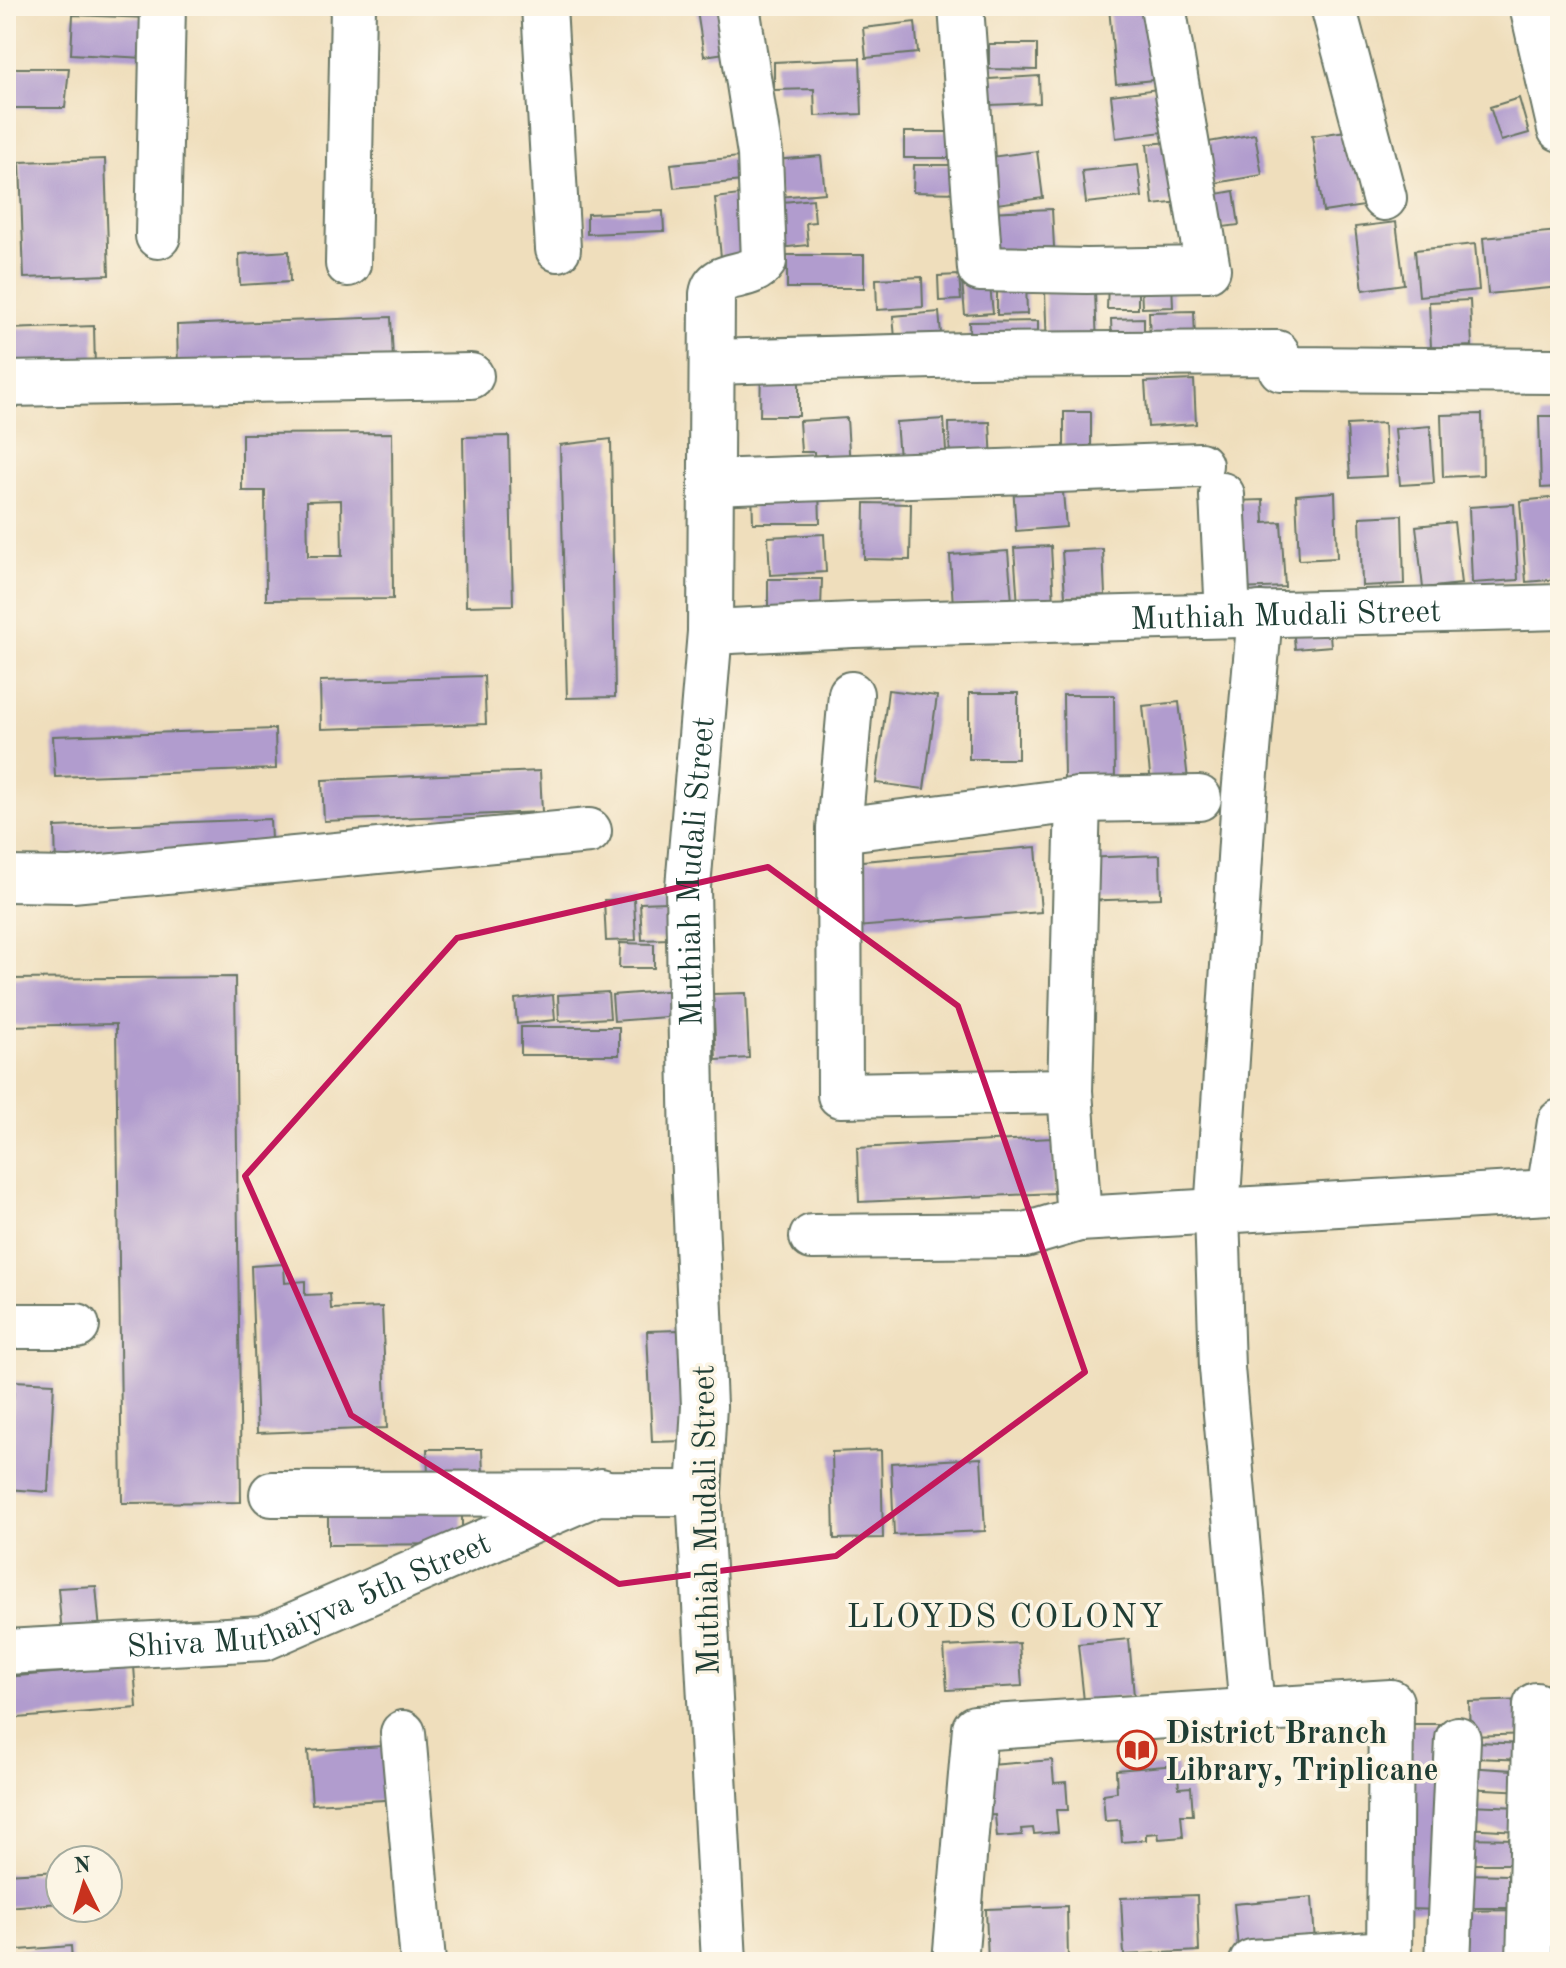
<svg xmlns="http://www.w3.org/2000/svg" width="1566" height="1968" font-family="'Old Standard TT',serif">
	<style>
		.building { fill: #b19cce; fill-rule: evenodd }
		.lines { fill: none; stroke-linecap: round; stroke-linejoin: round }
		.minor-casing { stroke: #687564; stroke-width: 48 }
		.minor { stroke: #fff; stroke-width: 44 }
		.marked { fill: none; stroke: #c2185b; stroke-width: 6; stroke-linejoin: round }
		.labels { text-anchor: middle; stroke-width: 7; stroke-linejoin: round; paint-order: stroke }
		.street-label { font-size: 32px; fill: #1f3d34; stroke: #fcf5e5 }
		.poi-label { font-size: 32px; font-weight: bold; fill: #1f3d34; stroke: #fcf5e5; text-anchor: start }
		.neighbourhood-label { font-size: 34px; letter-spacing: 2px; fill: #1f3d34; stroke: #fcf5e5 }
	</style>
	<rect width="100%" height="100%" fill="#fcf5e5"/>
	<filter id="ink" filterUnits="userSpaceOnUse"><feTurbulence type="fractalNoise" baseFrequency=".0125" numOctaves="2"/><feDisplacementMap in="SourceGraphic" scale="16" xChannelSelector="R" yChannelSelector="G"/><feConvolveMatrix kernelMatrix="1 2 1 2 8 2 1 2 1" color-interpolation-filters="sRGB"/></filter>
	<filter id="wash" filterUnits="userSpaceOnUse"><feTurbulence type="fractalNoise" baseFrequency=".006" numOctaves="4" result="noise"/><feDisplacementMap in="SourceGraphic" scale="32" xChannelSelector="R" yChannelSelector="G"/><feGaussianBlur stdDeviation="1.8" result="paint"/><feColorMatrix in="noise" values="0 0 0 0 0 0 0 0 0 0 0 0 0 0 0 0 0 1.4 0 .05"/><feComposite in="paint" operator="in"/></filter>
	<g filter="url(#wash)">
		<rect width="100%" height="100%" fill="#efdebc"/>
		<g id="blocks">
			<!-- building -->
			<path class="building" d="M727,6L739,51L704,56L697,11Z
				M1156,6L1162,79L1116,84L1109,7Z
				M73,15L148,18L145,58L71,54Z
				M915,22L918,53L866,58L863,28Z
				M989,44H1037V70L989,69Z
				M860,58L862,114L815,116L814,89L774,90V62Z
				M6,68H69L65,108H6Z
				M1039,76L1040,103L990,105L989,79Z
				M1173,87L1179,130L1116,138L1111,95Z
				M1519,98L1529,133L1501,141L1490,107Z
				M1353,130L1364,206L1323,212L1312,136Z
				M904,132H963V158H904Z
				M1255,134L1262,175L1204,185L1197,144Z
				M1184,141L1190,201L1153,205L1147,144Z
				M1037,151L1043,198L989,205L983,158Z
				M749,156L751,180L674,188L671,164Z
				M821,156L825,193L778,197L775,160Z
				M105,159L109,275L24,278L20,162Z
				M914,165H962V193L913,192Z
				M1138,165L1142,197L1086,203L1082,171Z
				M1234,191L1239,225L1216,228L1211,195Z
				M747,194L754,264L722,267L715,198Z
				M813,199L815,222L806,223L808,245L778,248L773,203Z
				M1052,209L1054,247L990,251L988,212Z
				M663,211L664,231L587,234V214Z
				M1396,222L1404,284L1363,290L1355,227Z
				M1559,231L1560,287L1488,294L1483,238Z
				M1475,244L1479,290L1419,296L1415,250Z
				M289,251L290,282L240,285L239,254Z
				M787,255H864V288H787Z
				M959,275L961,300L939,301L938,276Z
				M922,277L923,307L877,310L876,279Z
				M989,278L993,313L965,315L962,281Z
				M1026,282L1027,314L997,315V283Z
				M1172,282L1173,307L1142,308L1141,283Z
				M1108,283H1138V309H1107Z
				M1095,291L1097,347L1047,349L1045,292Z
				M1470,300L1472,346L1431,348L1429,302Z
				M1194,311L1195,340L1150,342L1149,312Z
				M939,312L942,345L896,349L893,316Z
				M391,317L393,360L178,368L177,325Z
				M1144,318V344H1112L1111,319Z
				M1038,321V347L970,349L969,322Z
				M94,326L95,368L6,371V329Z
				M761,369H799V416H760Z
				M1194,380L1196,424L1148,427L1145,382Z
				M1064,412H1091V457L1064,458Z
				M1482,414L1483,475L1443,477L1441,415Z
				M1539,416H1560V487L1541,488Z
				M847,418L850,468L815,470L814,452H801L799,421Z
				M944,419L947,467L900,470L896,422Z
				M990,422L992,464L950,465L949,423Z
				M1384,423L1387,476L1350,478L1347,425Z
				M1430,426L1434,483L1400,485L1395,429Z
				M392,433L393,599L266,600L265,491H242V434ZM341,500L342,556H308L307,501Z
				M509,436L513,605L466,606L463,437Z
				M611,439L615,697L567,698L560,445Z
				M1062,481L1066,527L1016,531L1013,484Z
				M752,489H819L820,523H753Z
				M1335,492L1337,558L1299,560L1296,495Z
				M1559,497L1560,579L1526,582L1520,501Z
				M1263,500L1264,523L1281,522L1285,587L1238,589L1233,501Z
				M865,503L911,504L910,560L864,559Z
				M1514,504L1518,580L1472,583L1469,507Z
				M1402,515L1404,584L1362,586L1360,517Z
				M1454,522L1461,584L1423,588L1416,526Z
				M824,534L826,572L770,575L768,537Z
				M1051,546L1054,604L1018,606L1014,548Z
				M1103,549L1105,595L1065,596L1062,551Z
				M1008,551L1012,602L953,606L950,555Z
				M768,579H822L821,608L768,609Z
				M1329,624L1331,646L1295,649L1293,627Z
				M484,676L486,724L321,729L320,681Z
				M888,690L937,696L924,789L876,783Z
				M969,693H1018V759H969Z
				M1063,695H1114L1115,781L1064,782Z
				M1179,702L1188,780L1151,784L1143,706Z
				M275,729L276,769L55,777L53,736Z
				M540,771L542,812L324,821L322,780Z
				M270,819L272,861L56,869L55,827Z
				M1036,847L1041,912L856,927L850,862Z
				M1160,855L1161,898L1083,901L1081,858Z
				M634,899L636,940L606,941L604,900Z
				M667,902L668,939L642,940L640,903Z
				M620,943L654,944V968H619Z
				M235,977L241,1502L122,1503L116,1024L6,1026V979Z
				M677,990L679,1016L614,1021L612,995Z
				M608,992L610,1018L559,1021L558,995Z
				M746,993L749,1058L716,1060L713,994Z
				M553,995L555,1020L517,1024L515,999Z
				M521,1027H619V1055H521Z
				M1053,1138L1055,1193L859,1202L857,1148Z
				M284,1264L285,1283L305,1281V1295L330,1294L331,1309L382,1307L387,1428L257,1433L251,1266Z
				M679,1330L684,1441L652,1442L647,1331Z
				M14,1381L54,1383L48,1492L8,1489Z
				M427,1449H482L483,1475H428Z
				M881,1450L883,1538L834,1539L832,1452Z
				M981,1458L985,1531L894,1535L891,1463Z
				M328,1507H462V1544L328,1545Z
				M96,1586L100,1631L62,1634L58,1588Z
				M1129,1639L1134,1696L1084,1701L1078,1644Z
				M1019,1643L1022,1686L947,1690L944,1647Z
				M134,1666L137,1708L6,1719V1677Z
				M1527,1700L1529,1734L1470,1736L1469,1702Z
				M1546,1716H1560V1758H1545Z
				M1410,1724H1446L1443,1910L1407,1909Z
				M1475,1742L1528,1744V1760L1475,1758Z
				M399,1745L403,1799L312,1804L308,1751Z
				M1052,1760L1054,1783L1066,1782L1068,1810H1056L1058,1832L1034,1834L1033,1828L1021,1829L1022,1835L997,1837L995,1815L980,1816L978,1788L993,1787L991,1765Z
				M1177,1765L1179,1788L1191,1787L1193,1815H1181L1183,1837L1159,1839L1158,1833L1146,1834V1840L1122,1842L1120,1820L1105,1821L1103,1794L1117,1792L1116,1770Z
				M1544,1766H1560V1796H1544Z
				M1466,1767L1528,1771L1526,1791L1465,1788Z
				M1466,1805L1522,1807L1520,1831L1464,1828Z
				M1538,1825L1560,1826V1866H1537Z
				M1459,1838L1519,1839V1864H1458Z
				M60,1871V1903L6,1907V1874Z
				M1464,1874L1508,1875V1908H1463Z
				M1560,1874V1915H1547V1875Z
				M1197,1895L1199,1951L1124,1955L1121,1898Z
				M1312,1897L1315,1943L1238,1949L1234,1904Z
				M1067,1906L1068,1961L988,1962L986,1909Z
				M1517,1910L1518,1953L1456,1954V1911Z
				M1546,1921H1560V1962H1544Z
				M71,1946L72,1962H6V1951Z
				M1407,1953H1442V1962H1407Z"/>
		</g>
	</g>
	<g filter="url(#ink)">
		<use href="#blocks" fill-opacity="0" stroke="#687564" stroke-width="2"/>
		<g class="lines">
			<!-- minor casing -->
			<g class="minor-casing">
				<g id="minor">
					<path d="M544,6L558,249"/>
					<path d="M961,6L980,269L1087,271L1208,269L1163,6"/>
					<path d="M1333,6L1384,198"/>
					<path d="M1532,6L1560,129"/>
					<path d="M158,236L163,6"/>
					<path d="M348,264L353,6"/>
					<path d="M712,362L969,355L1277,353L1281,369L1560,371"/>
					<path d="M6,384L471,376"/>
					<path d="M711,482L1200,465"/>
					<path d="M1222,495L1228,615"/>
					<path id="s1" d="M710,632L853,625L1560,607"/>
					<path d="M851,694L839,830L840,1095L1070,1091"/>
					<path d="M1078,800L1070,1091L1079,1219"/>
					<path d="M839,830L1078,800L1199,798"/>
					<path d="M6,879L72,880L589,831"/>
					<path d="M1549,1192L1560,1122"/>
					<path d="M812,1237L1025,1235L1079,1219L1549,1192L1560,1194"/>
					<path d="M6,1326H77"/>
					<path d="M272,1494L699,1493"/>
					<path id="s2" d="M6,1652L264,1638L601,1491"/>
					<path d="M1252,1710L1222,1368L1217,1213L1244,796L1260,614"/>
					<path d="M403,1733L423,1962"/>
					<path id="s3" d="M724,1962L699,1493L704,1406L693,1148L688,887L710,632L712,294C716,269 750,282 764,261L760,154L737,6"/>
					<path d="M955,1962L975,1728L1391,1702L1389,1962"/>
					<path d="M1252,1962L1388,1953"/>
					<path d="M1448,1962L1458,1739"/>
					<path d="M1529,1962L1536,1705"/>
				</g>
			</g>
			<!-- minor -->
			<use href="#minor" class="minor"/>
		</g>
	</g>
	<!-- marked area -->
	<path class="marked" d="M768,867L958,1006L1085,1372L836,1556L619,1584L351,1415L245,1176L457,938Z"/>
	<!-- icons -->
	<defs>
		<g id="library-ring" transform="scale(2)"><circle r="9.5" fill="#fcf5e5" stroke="#c8321e" stroke-width="1.5"/><path d="M-6-4Q-3-5.5-.7-3.5V5Q-3 3-6 4ZM6-4Q3-5.5 .7-3.5V5Q3 3 6 4Z" fill="#c8321e"/></g>
	</defs>
	<g fill-rule="evenodd">
		<use href="#library-ring" x="1137" y="1750"/>
	</g>
	<g class="labels">
		<!-- street labels -->
		<g class="street-label">
			<text dy="11" stroke="none"><textPath href="#s1" startOffset="576">Muthiah Mudali Street</textPath></text>
			<text dy="11" stroke="none"><textPath href="#s3" startOffset="1092">Muthiah Mudali Street</textPath></text>
			<text transform="translate(705 1520) rotate(-91)" y="11">Muthiah Mudali Street</text>
			<text dy="11" stroke="none"><textPath href="#s2" startOffset="312">Shiva Muthaiyva 5th Street</textPath></text>
		</g>
		<!-- poi labels -->
		<g class="poi-label">
			<text x="1165" y="1743">District Branch<tspan x="1165" dy="37">Library, Triplicane</tspan></text>
		</g>
		<!-- neighbourhood labels -->
		<g class="neighbourhood-label">
			<text x="1006" y="1627">LLOYDS COLONY</text>
		</g>
	</g>
	<!-- margin -->
	<rect width="1566" height="1968" fill="none" stroke="#fcf5e5" stroke-width="32"/>
	<!-- north arrow -->
	<g transform="translate(84 1884) rotate(355)"><circle r="38" fill="#fcf5e5" stroke="#a4ab9e" stroke-width="2"/>
	<path d="M0-6L14 30L0 20L-14 30Z" fill="#c8321e"/>
	<text y="-12" font-size="22" font-weight="bold" text-anchor="middle" fill="#1f3d34">N</text>
	</g>
</svg>
